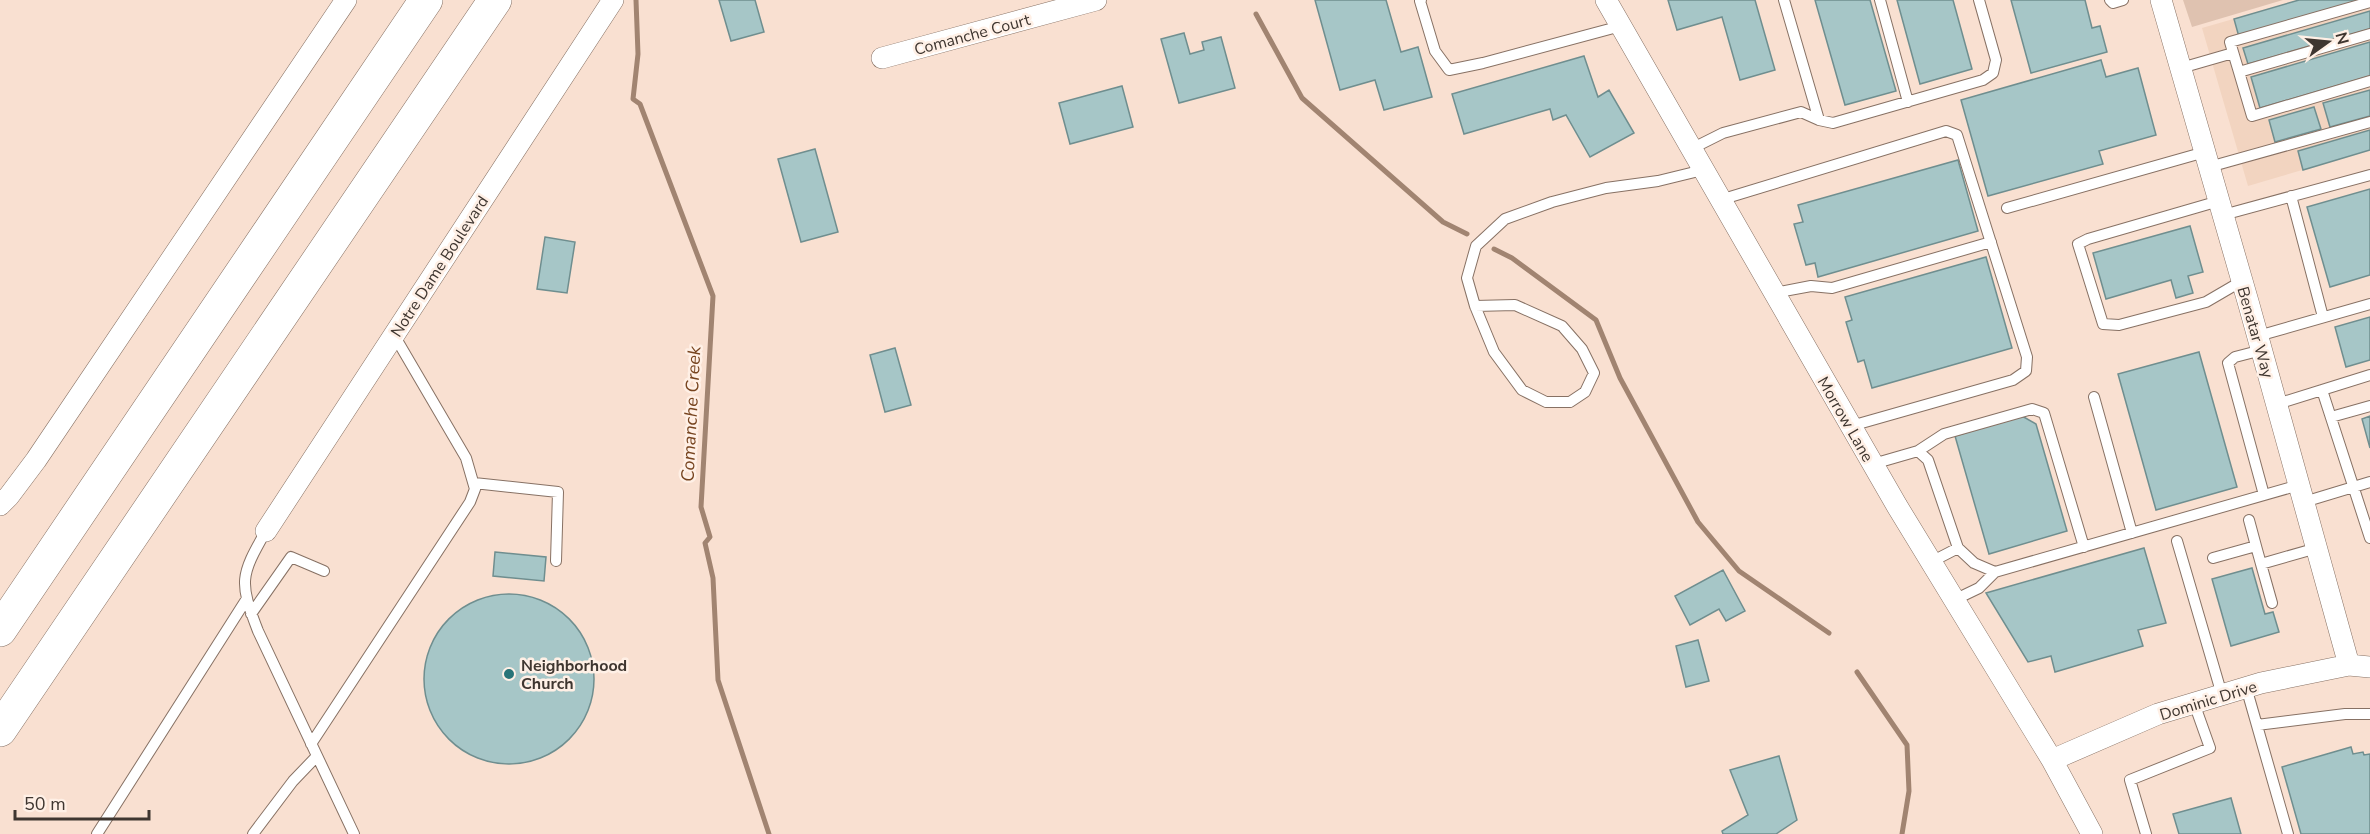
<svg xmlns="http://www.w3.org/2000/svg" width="2370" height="834" font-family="'Nunito Sans',sans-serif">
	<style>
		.built { fill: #f2d4c0 }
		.green { fill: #dfc2b0 }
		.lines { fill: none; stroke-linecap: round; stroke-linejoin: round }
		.stream { stroke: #a18471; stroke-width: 5 }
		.building { fill: #a6c6c7; stroke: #6f8e8f; stroke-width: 1.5 }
		.lane-casing { stroke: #877164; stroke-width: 12 }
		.street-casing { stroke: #877164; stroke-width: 22 }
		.highway-casing { stroke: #877164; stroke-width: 34 }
		.lane { stroke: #fff; stroke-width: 10 }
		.street { stroke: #fff; stroke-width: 21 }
		.highway { stroke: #fff; stroke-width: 33 }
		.poi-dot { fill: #297478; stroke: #fff0e6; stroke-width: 2 }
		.labels { text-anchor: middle; stroke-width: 5; stroke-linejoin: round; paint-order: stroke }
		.street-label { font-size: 16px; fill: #3f3630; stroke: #fff0e6 }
		.poi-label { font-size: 16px; font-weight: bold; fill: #3f3630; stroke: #fff0e6; text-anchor: start }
		.water-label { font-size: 18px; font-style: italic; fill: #77441f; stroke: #fff0e6 }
	</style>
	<rect width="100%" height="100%" fill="#f9e0d1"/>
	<!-- built -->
	<path class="built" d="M2299,0H2370V150L2248,186L2202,28Z"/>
	<!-- green -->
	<path class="green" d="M2183,0H2283L2192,27Z"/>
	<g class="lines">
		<!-- stream -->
		<path class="stream" d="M636,0L638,54L633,99L640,104L713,296L701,507L710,537L705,543L713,578L718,680L769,834
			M1256,14L1302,98L1443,222L1467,234
			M1494,249L1512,258L1596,320L1620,378L1698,522L1739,571L1829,633
			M1857,672L1907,745L1909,791L1902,834"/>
	</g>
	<!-- building -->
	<path class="building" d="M719,0H755L764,32L731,41Z
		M1315,0H1386L1401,52L1418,47L1432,97L1384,110L1375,80L1340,90Z
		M1668,0H1755L1775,70L1740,80L1722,17L1677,30Z
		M1815,0H1870L1896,91L1845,105Z
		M1897,0H1953L1972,69L1920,84Z
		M2011,0H2085L2092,28L2100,26L2107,52L2031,73Z
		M2299,0H2367L2239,37L2234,19Z
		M2370,11V29L2248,64L2243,48Z
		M1184,33L1190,54L1204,50L1202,42L1221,37L1235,88L1179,103L1161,39Z
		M2370,42V76L2260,108L2251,77Z
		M1584,56L1598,97L1609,90L1634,133L1590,157L1566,115L1553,120L1550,109L1464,134L1452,94Z
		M2101,60L2106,77L2138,68L2156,135L2099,151L2103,164L1988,196L1961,100Z
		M1122,86L1133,127L1070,144L1059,103Z
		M2370,90V116L2330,127L2323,103Z
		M2314,107L2321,129L2275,142L2269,120Z
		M2370,130V150L2303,170L2298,151Z
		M815,149L838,232L801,242L778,159Z
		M1958,160L1978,231L1818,277L1815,263L1806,265L1794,224L1803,222L1798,205Z
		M2370,189V275L2330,287L2307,207Z
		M2190,226L2203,272L2188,276L2193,293L2176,298L2171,280L2106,299L2093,253Z
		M545,237L575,242L567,293L537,289Z
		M1986,257L2012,348L1872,388L1864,360L1858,362L1846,322L1852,320L1845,297Z
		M2370,317V360L2346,367L2335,327Z
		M895,348L911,405L885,412L870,355Z
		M2199,352L2237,487L2156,510L2118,374Z
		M2022,416L2036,424L2067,531L1989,554L1955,436Z
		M2370,416V448L2362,419Z
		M2144,548L2166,623L2138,630L2143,646L2055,672L2051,656L2028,662L1986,593Z
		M495,552L546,557L544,581L493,576Z
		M2252,568L2265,614L2273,612L2279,632L2231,646L2212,579Z
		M1723,570L1745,611L1726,621L1719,609L1690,625L1675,596Z
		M424 679a85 85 0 1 1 170 0a85 85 0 1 1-170 0Z
		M1698,640L1709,681L1686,687L1676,646Z
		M2351,747L2353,754L2363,752L2364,755L2370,754V834H2301L2282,767Z
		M1779,756L1797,820L1776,834H1723L1722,831L1748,815L1730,770Z
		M2231,798L2241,834H2179L2173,814Z"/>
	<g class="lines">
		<!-- lane casing -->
		<g class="lane-casing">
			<path id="lane" d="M1421,0L1420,1L1435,51L1449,70L1483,63L1621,26
				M1784,0L1819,120
				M1880,0L1908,102
				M2110,0L2113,3L2123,0
				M2370,2L2230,42L2239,72L2370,34
				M2181,68L2233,53
				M2239,72L2252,116L2370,81
				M1691,149L1723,133L1801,112L1819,120L1833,123L1983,80L1993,73L1996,60L1979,0
				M2209,167L2370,122
				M2291,196L2323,317
				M1720,200L1946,131L1957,135L2027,357L2026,371L2013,380L1851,426
				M2219,201L2088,239L2078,244L2103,324L2119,325L2206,302L2242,281
				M2007,208L2205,152
				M2223,215L2370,175
				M1774,293L1811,286L1832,288L1991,242
				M1475,306L1515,305L1562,326L1582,349L1594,373L1585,392L1570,402H1546L1522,390L1494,352L1475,306L1467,278L1476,246L1505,219L1552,202L1606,188L1658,181L1703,170
				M2258,336L2370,304
				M2262,350L2235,357L2228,363L2264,495
				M2322,390L2370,375
				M2094,397L2132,533
				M2277,404L2322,390L2370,538
				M2331,417L2370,406
				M1918,451L1944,434L2032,409L2044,413L2084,547
				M1873,464L1918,451L1928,460L1958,548L1931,562
				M474,483L558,492L556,561
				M2304,502L2370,482
				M266,531C240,576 239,582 258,631L354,834
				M2177,541L2222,695
				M2256,546L2261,564L2317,548
				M1958,548L1974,563L1995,572L2299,485
				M2213,558L2256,546L2249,520
				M2261,564L2272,603
				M1954,600L1979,588L1995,572
				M251,614L291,557L324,571
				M2246,687L2288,834
				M2257,725L2345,714H2370
				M311,744L470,502L475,489L466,458L394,335
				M97,834L246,600
				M253,834L293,781L317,756
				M2146,834L2130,780L2210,748L2194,703"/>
		</g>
		<!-- street casing -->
		<g class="street-casing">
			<path id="street" d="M1606,0L1897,506L2052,760L2092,834
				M2161,0L2249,305L2349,665
				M882,58L1096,0
				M0,505L9,496L36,460L346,0
				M266,531L613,0
				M2052,760L2158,714L2261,683L2349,665L2370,667"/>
		</g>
		<!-- highway casing -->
		<g class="highway-casing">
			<path id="highway" d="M0,630L426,0
				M0,730L495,0"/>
		</g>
		<!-- lane -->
		<use href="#lane" class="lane"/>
		<!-- street -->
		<use href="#street" class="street"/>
		<!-- highway -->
		<use href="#highway" class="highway"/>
	</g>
	<!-- markers -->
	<circle class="poi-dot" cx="509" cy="674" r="6"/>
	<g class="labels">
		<!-- street labels -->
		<g class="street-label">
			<text transform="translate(972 34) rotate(-15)" y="6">Comanche Court</text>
			<text transform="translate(439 266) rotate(-57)" y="6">Notre Dame Boulevard</text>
			<text transform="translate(2256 332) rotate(74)" y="6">Benatar Way</text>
			<text transform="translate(1846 419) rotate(60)" y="6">Morrow Lane</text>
			<text transform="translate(2208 700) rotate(-17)" y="6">Dominic Drive</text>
		</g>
		<!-- poi labels -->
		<g class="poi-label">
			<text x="521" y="671">Neighborhood<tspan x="521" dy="18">Church</tspan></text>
		</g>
		<!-- water labels -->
		<g class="water-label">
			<text transform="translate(691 414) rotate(-87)" y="6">Comanche Creek</text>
		</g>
	</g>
	<!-- north arrow -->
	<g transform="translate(2328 42) rotate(75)" stroke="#fff0e6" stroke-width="4.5" paint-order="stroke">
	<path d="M0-4.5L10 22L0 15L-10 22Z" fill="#3f3630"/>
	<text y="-9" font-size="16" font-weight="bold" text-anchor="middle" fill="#3f3630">N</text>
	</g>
	<!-- scale -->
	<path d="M15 810v9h134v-9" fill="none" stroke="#3f3630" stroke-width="3"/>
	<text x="24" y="810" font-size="18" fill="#3f3630" stroke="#fff0e6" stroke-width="4.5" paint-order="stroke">50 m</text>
</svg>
